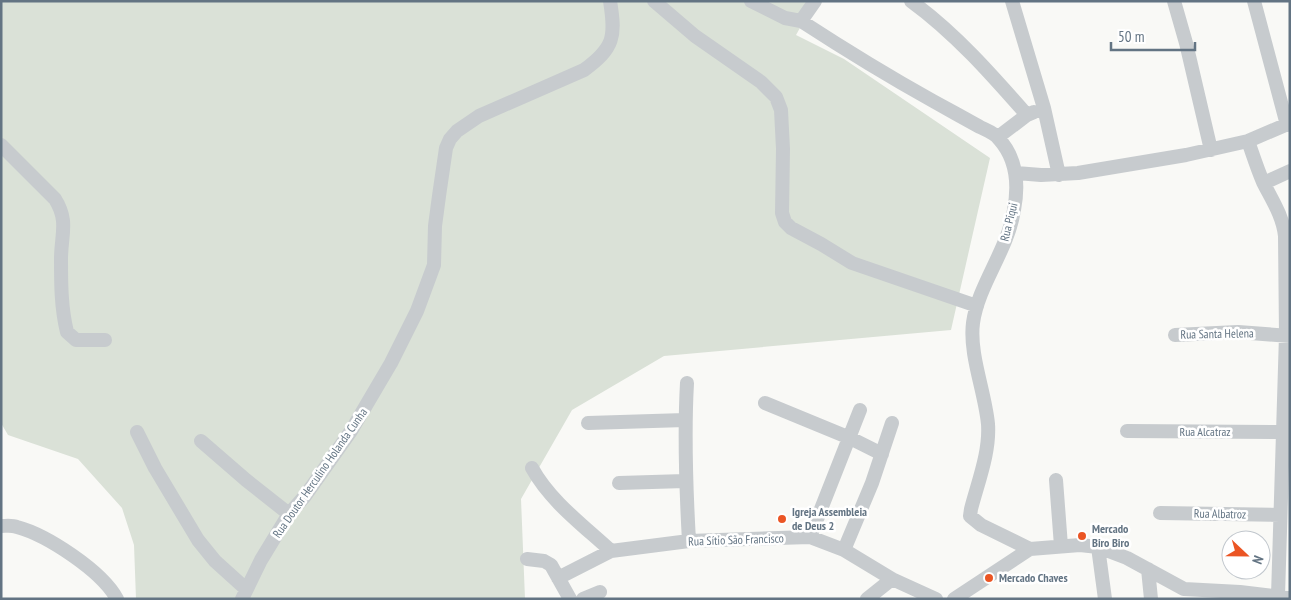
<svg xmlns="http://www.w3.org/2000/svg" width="1291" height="600" font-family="'PT Sans Narrow',sans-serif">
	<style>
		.green { fill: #dae1d7 }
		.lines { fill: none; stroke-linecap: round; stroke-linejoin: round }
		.minor { stroke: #c7cbce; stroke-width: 14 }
		.poi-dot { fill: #eb5524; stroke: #fff; stroke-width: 2 }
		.labels { text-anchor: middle; stroke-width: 5; stroke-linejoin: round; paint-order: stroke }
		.street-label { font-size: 12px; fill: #637483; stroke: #fff }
		.poi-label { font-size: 12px; font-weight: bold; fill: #637483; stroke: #fff; text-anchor: start }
	</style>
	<rect width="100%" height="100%" fill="#f9f9f6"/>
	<!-- green -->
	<path class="green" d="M1,1H815L796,35L844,59L990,158L951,330L664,356L572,410L521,499L525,599H136L134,545L122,508L78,459L8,435L1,423Z"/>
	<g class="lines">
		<!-- minor -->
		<path class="minor" d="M654,1L695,36L761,82L776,97L781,110L783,149L782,213L785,222L791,228L821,244L852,263L977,306
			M751,1L785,18L801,21C844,49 888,76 933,101C949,110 964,118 980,127C986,130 995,133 999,139C1017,159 1019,184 1014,210C1008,250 978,285 973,323C969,354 985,392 988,424C990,452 978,482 971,509L970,516L981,525L1030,549
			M911,1C955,33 991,74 1027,115
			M1012,1L1044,108L1059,175
			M1174,1L1186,43L1211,150
			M1254,1L1287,125
			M801,21L815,1
			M998,137L1027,115L1034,112
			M1248,141C1253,155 1257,168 1263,182C1272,200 1283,216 1285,236L1286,335L1278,596
			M1,145L55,199C69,221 61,235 61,259C61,283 61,308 67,332L76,340H105
			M1016,173L1041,175L1078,173L1186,155L1248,141L1290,123
			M1264,183L1290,171
			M1175,335L1238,332L1290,336
			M687,383C684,436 686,488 689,541
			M765,403L850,438L882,454
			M588,423L685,420
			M1127,431L1283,432
			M137,432L155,468L198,540L215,561L246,589
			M201,441L246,480L289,514
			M532,468C550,501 584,526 611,551
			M1056,480L1061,546
			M619,483L685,481
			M1160,513L1280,515
			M1,526C6,526 12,525 17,527C47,535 102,571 117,599
			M810,537L860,410
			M1098,547L1105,599
			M844,550L872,483L892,423
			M527,559L544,561L551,565L570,599
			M1148,569L1151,599
			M558,578L611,551L689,541L810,537L844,550L892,579L936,599
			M242,599L261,560L289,514L305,496L351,431L391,363L417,311L434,265L435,226L439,196L446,148L450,139L457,131L479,116L584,70C614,48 616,37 610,1
			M583,599L600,592
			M867,599L892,579
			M954,599L1030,549L1080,545L1098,547L1127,558L1184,589L1240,592L1290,598"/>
	</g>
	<!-- markers -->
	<g class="poi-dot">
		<circle cx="782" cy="519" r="5"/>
		<circle cx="1082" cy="536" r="5"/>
		<circle cx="989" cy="578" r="5"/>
	</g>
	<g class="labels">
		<!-- street labels -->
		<g class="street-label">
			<text transform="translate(1009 222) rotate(-76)" y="4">Rua Piqui</text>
			<text transform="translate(1217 334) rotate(-1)" y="4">Rua Santa Helena</text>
			<text x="1205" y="436">Rua Alcatraz</text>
			<text transform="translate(320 473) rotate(-55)" y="4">Rua Doutor Herculino Holanda Cunha</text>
			<text transform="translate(1220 514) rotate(1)" y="4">Rua Albatroz</text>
			<text transform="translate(736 540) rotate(-2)" y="4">Rua Sítio São Francisco</text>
		</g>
		<!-- poi labels -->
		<g class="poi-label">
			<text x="792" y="516">Igreja Assembleia<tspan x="792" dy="14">de Deus 2</tspan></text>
			<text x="1092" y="533">Mercado<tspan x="1092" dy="14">Biro Biro</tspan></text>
			<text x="999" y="582">Mercado Chaves</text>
		</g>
	</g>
	<!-- border -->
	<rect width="1291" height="600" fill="none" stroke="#637483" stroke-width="5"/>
	<!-- north arrow -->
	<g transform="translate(1246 555) rotate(112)"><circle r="24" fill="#ffffff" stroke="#c1c7cd"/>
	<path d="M0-4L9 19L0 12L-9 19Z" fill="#eb5524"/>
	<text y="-8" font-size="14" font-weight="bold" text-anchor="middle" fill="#637483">N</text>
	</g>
	<!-- scale -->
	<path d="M1111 42v8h84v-8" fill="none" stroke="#637483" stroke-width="2.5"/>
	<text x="1118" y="42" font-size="15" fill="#637483" stroke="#ffffff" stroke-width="4" paint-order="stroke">50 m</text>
</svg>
